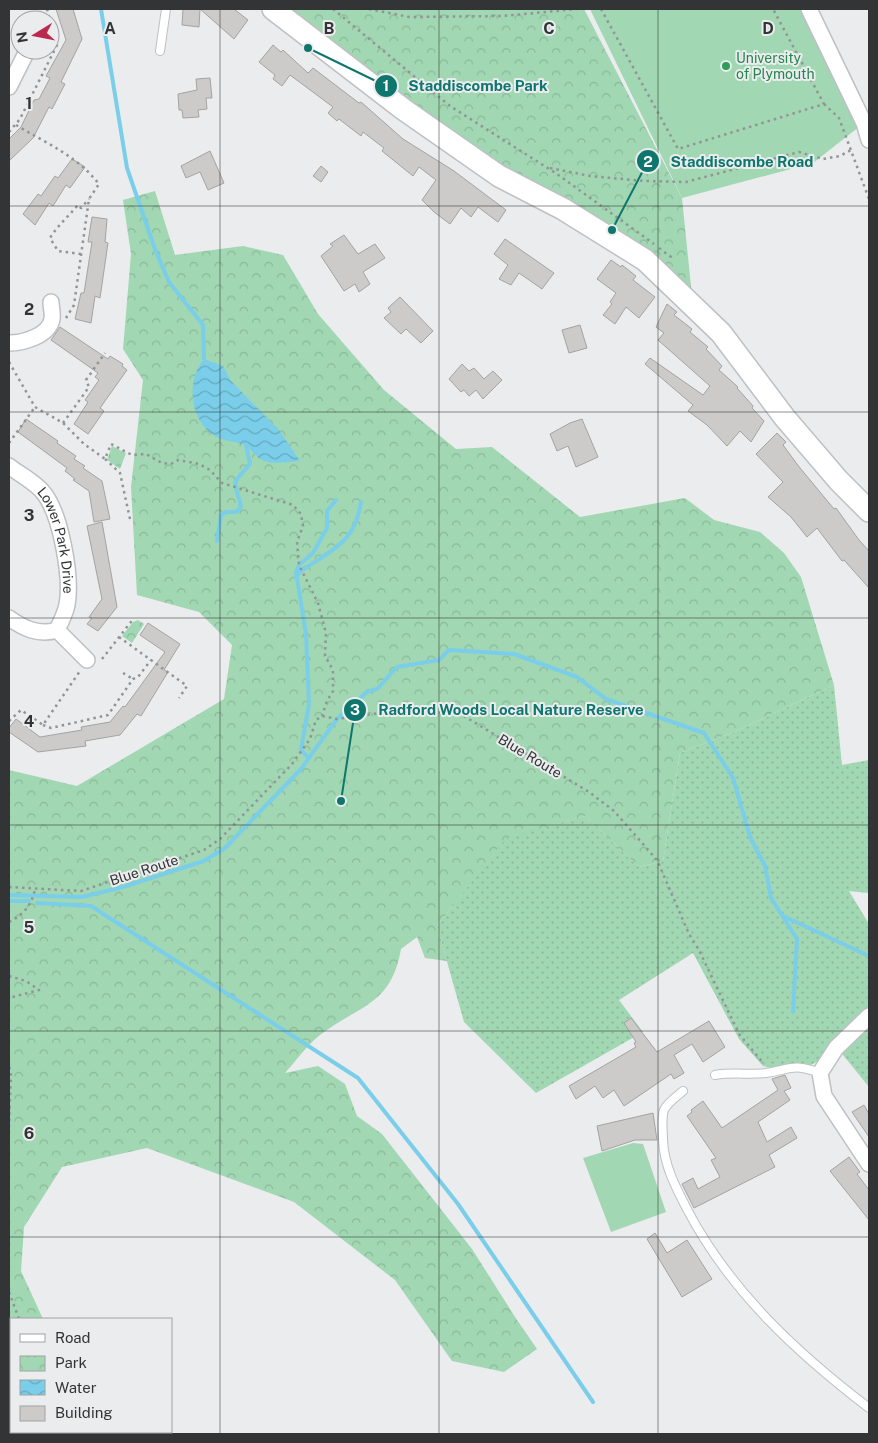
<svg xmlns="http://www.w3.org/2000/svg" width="878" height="1443" font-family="'Public Sans',sans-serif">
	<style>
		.grass { fill: url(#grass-dots) }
		.park { fill: url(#park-crowns) }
		.pitch { fill: #a1d7b2 }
		.water { fill: url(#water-waves) }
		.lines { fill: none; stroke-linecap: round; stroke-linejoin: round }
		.stream { stroke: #7bcee9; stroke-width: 4 }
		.building { fill: #cdcbc9; stroke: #a5a3a0 }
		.lane-casing { stroke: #bec0c3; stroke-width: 10 }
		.street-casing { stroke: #bec0c3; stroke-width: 18 }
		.secondary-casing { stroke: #bec0c3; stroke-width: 24 }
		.path { stroke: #929495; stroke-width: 2.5; stroke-dasharray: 2.5 4; stroke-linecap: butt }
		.lane { stroke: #fff; stroke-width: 8 }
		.street { stroke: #fff; stroke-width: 15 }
		.secondary { stroke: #fff; stroke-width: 21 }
		.grid { fill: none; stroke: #333435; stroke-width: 1; stroke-opacity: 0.55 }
		.leisure-dot { fill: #2e9e5b; stroke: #eaecee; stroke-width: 2 }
		.labels { text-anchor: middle; stroke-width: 4; stroke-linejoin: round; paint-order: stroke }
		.leisure-label { font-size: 14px; fill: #27864d; stroke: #eaecee; text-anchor: start }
		.street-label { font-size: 14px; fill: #333435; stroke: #eaecee }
		.grid-label { font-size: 16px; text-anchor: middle; font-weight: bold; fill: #333435; stroke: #eaecee; stroke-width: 4; stroke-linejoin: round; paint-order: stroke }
		.leader { fill: none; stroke: #0f766e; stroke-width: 2 }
		.callout-dot { fill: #0f766e; stroke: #eaecee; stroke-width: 2 }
		.mark-label { font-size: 15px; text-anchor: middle; font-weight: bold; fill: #fff }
		.callout-label { font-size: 15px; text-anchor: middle; font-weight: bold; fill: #0f766e; stroke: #eaecee; stroke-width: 4; stroke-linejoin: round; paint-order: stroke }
	</style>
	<defs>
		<pattern id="grass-dots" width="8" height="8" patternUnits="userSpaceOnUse" patternTransform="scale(1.25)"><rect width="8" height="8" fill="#a1d7b2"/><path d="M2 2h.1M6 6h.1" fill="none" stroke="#8bb99a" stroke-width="1.8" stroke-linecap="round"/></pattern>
		<pattern id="park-crowns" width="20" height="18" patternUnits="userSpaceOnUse" patternTransform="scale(1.25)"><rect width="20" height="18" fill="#a1d7b2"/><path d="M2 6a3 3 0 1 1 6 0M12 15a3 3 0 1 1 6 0" fill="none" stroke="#8bb99a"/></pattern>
		<pattern id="water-waves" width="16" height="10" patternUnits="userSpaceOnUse" patternTransform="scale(1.25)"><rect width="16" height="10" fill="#7bcee9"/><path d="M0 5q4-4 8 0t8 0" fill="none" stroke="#65a8be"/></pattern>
	</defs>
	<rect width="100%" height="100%" fill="#eaecee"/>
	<!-- grass -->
	<path class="grass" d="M834,685L842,765L869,760V893L849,891L869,924V1087L839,1050L805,1068L786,1071L763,1066L739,1039L693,953L619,1000L643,1032L536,1093L464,1022L437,926L506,837L585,816L639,867L663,861L680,753L734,732Z"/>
	<!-- park -->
	<path class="park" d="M284,9H584L682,198L693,306L535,194Z
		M155,191L175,255L243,246L283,255L318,314L384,390L456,449L492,447L580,517L685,498L714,520L760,532L784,553L801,577L834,685L734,732L680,753L663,861L639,867L585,816L506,838L437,926L447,961L425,958L417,937L401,949C391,1006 359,1005 320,1035C307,1045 296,1061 285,1073L318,1066L345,1084L357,1116L382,1134L472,1249L515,1317L537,1349L504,1372L452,1361L395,1280L294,1202L147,1148L62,1167L24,1227L21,1271L43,1319H11V1432H146L149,1434H9V770L77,786L224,699L232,645L199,612L137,595L131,487L143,380L123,349L131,254L123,200Z
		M112,446L126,453L120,469L107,460Z
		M138,620L144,624L132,643L122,636L133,622Z"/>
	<!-- pitch -->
	<path class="pitch" d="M590,9H805L864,123L813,163L682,198Z
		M633,1143L643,1144L666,1212L611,1232L583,1158Z"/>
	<!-- water -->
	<path class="water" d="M204,359L223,366L231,381L279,430L300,461C289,462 272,465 262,460C255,457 251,448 244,445C235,441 223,441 215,436C189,421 186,380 204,359Z"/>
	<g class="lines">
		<!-- stream -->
		<path class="stream" d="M101,9L127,168L156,252L169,282L203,325L204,359
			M217,541L221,515L226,512H236L241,507C235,479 229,487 250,464L246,445
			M296,577L301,571C333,549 355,543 361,502
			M309,758L301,750L309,704L306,634L296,572L299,565L313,553L327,528V511L336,500
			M9,895L82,897L123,887L204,861L225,848L301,769L337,719L367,692L377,689L397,667L439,660L449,650L514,654L577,677L606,699L704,733L733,778L750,837L765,866L771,898L797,939L793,1012
			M9,901H29
			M37,903L91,906L358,1078L458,1204L593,1402
			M783,916L869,956"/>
	</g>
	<!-- building -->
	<path class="building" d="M56,9H73L82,39L61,82L65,84L52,109L49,107L33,138L9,161V139L21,127L34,100L39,99L50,78L46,76L66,40Z
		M183,9H200L199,27L182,25Z
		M200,9H234L248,20L234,39Z
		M273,45L281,52L283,50L308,73L313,68L359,103L361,102L403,139L454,171L506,210L498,222L478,207L471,217L461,208L450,224L434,212L422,200L436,180L419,167L413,176L382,151L384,148L363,132L361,136L339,119L337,121L328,113L333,107L290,75L282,86L273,79L275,75L259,62Z
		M210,78L212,98H206L207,109L198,110L199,117L183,118L182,110H179L178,94L197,90L196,79Z
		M210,151L224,183L208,190L200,172L186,178L181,166Z
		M72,159L85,167L70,188L66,185L53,206L49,203L35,225L23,214L38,194L41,196L55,176L58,178Z
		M321,166L328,172L321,182L313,176Z
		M92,217L107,219L105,242L108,243L100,298L95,296L91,323L75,319L81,293H84L92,242H88Z
		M344,235L358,254L375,244L385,258L363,272L370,284L359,292L355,284L344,291L321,256L333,246L330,244Z
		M505,239L554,273L542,289L519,273L511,285L499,279L508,265L494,254Z
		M611,260L621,267L622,265L636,276L633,280L655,297L639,318L626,307L615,324L603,315L612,304L610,302L616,293L597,279Z
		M400,297L433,331L421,343L406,329L401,334L384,318L391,312L388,308Z
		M667,304L677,312L674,315L692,329L690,332L708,347L706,349L722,366L719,370L738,387L737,388L753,406L752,408L764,421L751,442L740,431L727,446L707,425L688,411L693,405L645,364L650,358L703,395L710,386L658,340L664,333L656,327Z
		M580,325L587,348L569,353L562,330Z
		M60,327L108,359L110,356L123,364L122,366L127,370L100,408L104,411L88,434L74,424L88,402L85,400L99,380L95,377L98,373L51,340Z
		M462,364L469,371L474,368L484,379L493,371L502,380L483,399L476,390L469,396L464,390L461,392L449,379Z
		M26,419L58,441L57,443L76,456L74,459L85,466L83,468L102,481L110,519L94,522L89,491L73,480L75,479L65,471L67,468L18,432Z
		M582,419L598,457L576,467L568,446L557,451L550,434L570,423Z
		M777,433L786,442L783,445L800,468L834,509L836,508L859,540L869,551V588L844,560L842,561L817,528L807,537L791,517L768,497L783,482L756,454Z
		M102,522L117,607L98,631L87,624L92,618L89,617L102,599L87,526Z
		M148,623L180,644L164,670L168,672L141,716L137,714L120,735L85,741L86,746L38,752L9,732V728L16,719L40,737L82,730L81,727L110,722L123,706L125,707L165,652L140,635Z
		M631,1018L657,1052L709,1021L725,1047L703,1062L692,1044L674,1055L684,1073L674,1079L671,1074L624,1106L614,1090L603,1098L595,1086L576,1099L569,1086L636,1047L634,1043L636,1042L624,1023Z
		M785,1075L791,1088L784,1091L790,1100L758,1122L767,1142L791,1127L797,1138L769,1155L775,1167L694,1208L682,1184L693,1178L698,1189L720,1177L711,1160L716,1158L687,1116L692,1112L691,1110L703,1101L722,1128L778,1090L772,1079Z
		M864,1105L869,1114V1137L852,1112Z
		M653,1113L657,1140H635L602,1151L597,1126Z
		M849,1157L860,1172L857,1174L869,1190V1220L830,1171Z
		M655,1233L667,1253L687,1240L712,1279L682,1297L647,1239Z"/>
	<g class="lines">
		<!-- lane casing -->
		<g class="lane-casing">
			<path id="lane" d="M160,51L166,9
				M715,1075C732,1072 749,1075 766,1073C792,1069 792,1063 820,1073
				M683,1091C677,1096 667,1103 664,1110C661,1119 663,1130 663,1140C664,1166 676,1188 688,1211C731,1292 797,1353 869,1408"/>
		</g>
		<!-- street casing -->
		<g class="street-casing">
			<g id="street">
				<path d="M809,9L864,123L869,140"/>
				<path d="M9,87L25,55"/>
				<path d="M9,343C23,343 49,336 52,319C53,314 51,307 51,302"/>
				<path id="s1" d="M9,466C19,474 33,481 42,491C61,512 72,578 67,605C65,614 61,622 57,630"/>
				<path d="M9,618C23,628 39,636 57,630L87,660"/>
				<path d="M869,1016L836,1048L820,1073L824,1096L869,1164"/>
			</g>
		</g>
		<!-- secondary casing -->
		<g class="secondary-casing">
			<path id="secondary" d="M273,9L403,109L499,176L563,209L645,260L721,333L785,418L839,481L869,511"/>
		</g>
		<!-- path -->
		<path class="path" d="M47,9L54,35L50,37
			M333,9L450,106L557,174L654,244
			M369,9L409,17L503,16L577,9
			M601,9L678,149L824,104L773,9
			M824,104L839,118L869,199
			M16,125C46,143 77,156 99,184L89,199L74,305L66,318
			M9,132L20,119L57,45L54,35
			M550,168L590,176L644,181L686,182L799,152L823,159L840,156L851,150
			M659,248L671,257L670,261
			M81,254L58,251L50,238C58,225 68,217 78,205L81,208L89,199
			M9,362L35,407L63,423L84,444L105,459L111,444L132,455L146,454L162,463L171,464L178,460L199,464L210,470L222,483L293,505L301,514L303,526L297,542L299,565L318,603L326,633L325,656L333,670V691L327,701L322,716
			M63,423L89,387L86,380L105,353
			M9,443L35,407
			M105,459L120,473L130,519
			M119,637L187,686L179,698
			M102,659L134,618
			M123,673L133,679
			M9,721L21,710L43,725L80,671
			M43,725L51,728L108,715L133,679L138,677L151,660
			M9,887L81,891L204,850L220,839L292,764L310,739L316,720L322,716L337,719L395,711L459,713L589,792L614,811L657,860L689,934L699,950L739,1034L764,1064
			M9,922C23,915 32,905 35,889
			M9,976L26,981L39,990L9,998
			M9,1067L11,1072L9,1128
			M9,1292L19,1319
			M121,1432L125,1434"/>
		<!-- lane -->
		<use href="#lane" class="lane"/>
		<!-- street -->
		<use href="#street" class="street"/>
		<!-- secondary -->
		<use href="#secondary" class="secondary"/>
	</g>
	<!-- grid -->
	<path class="grid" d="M220,9V1434M439,9V1434M658,9V1434M9,206H869M9,412H869M9,618H869M9,825H869M9,1031H869M9,1237H869"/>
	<!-- markers -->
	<circle class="leisure-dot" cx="726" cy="66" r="5"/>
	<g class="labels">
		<!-- leisure labels -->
		<g class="leisure-label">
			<text x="736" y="63">University<tspan x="736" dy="16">of Plymouth</tspan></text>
		</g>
		<!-- street labels -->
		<g class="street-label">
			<text dy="5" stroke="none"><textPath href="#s1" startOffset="94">Lower Park Drive</textPath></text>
			<text transform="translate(530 756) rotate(31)" y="5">Blue Route</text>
			<text transform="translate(144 870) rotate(-18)" y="5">Blue Route</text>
		</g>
	</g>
	<g class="grid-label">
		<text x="110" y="34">A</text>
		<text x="329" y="34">B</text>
		<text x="549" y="34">C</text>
		<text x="768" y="34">D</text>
		<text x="29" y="109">1</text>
		<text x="29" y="315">2</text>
		<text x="29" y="521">3</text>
		<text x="29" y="727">4</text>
		<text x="29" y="933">5</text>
		<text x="29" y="1139">6</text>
	</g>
	<!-- callouts -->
	<path class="leader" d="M308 48L386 86M612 230L648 161M341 801L355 710"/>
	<g class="callout-dot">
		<circle cx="308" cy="48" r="5"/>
		<circle cx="612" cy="230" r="5"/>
		<circle cx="341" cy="801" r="5"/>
		<circle cx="386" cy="86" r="12"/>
		<circle cx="648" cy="161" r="12"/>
		<circle cx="355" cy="710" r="12"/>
	</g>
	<g class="mark-label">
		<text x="386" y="91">1</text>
		<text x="648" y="167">2</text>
		<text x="355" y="715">3</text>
	</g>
	<g class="callout-label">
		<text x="478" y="91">Staddiscombe Park</text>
		<text x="742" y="167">Staddiscombe Road</text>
		<text x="511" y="715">Radford Woods Local Nature Reserve</text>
	</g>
	<!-- border -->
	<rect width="878" height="1443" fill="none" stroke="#333435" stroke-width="20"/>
	<!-- legend -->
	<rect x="10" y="1318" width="162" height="115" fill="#eaecee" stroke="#a1a2a4"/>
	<rect x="20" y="1334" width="25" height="8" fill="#ffffff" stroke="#a1a2a4"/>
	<text x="55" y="1343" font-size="15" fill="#333435">Road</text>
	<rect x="20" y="1356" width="25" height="15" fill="url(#park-crowns)" stroke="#a1a2a4"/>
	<text x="55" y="1368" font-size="15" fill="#333435">Park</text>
	<rect x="20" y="1380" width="25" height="15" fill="url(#water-waves)" stroke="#a1a2a4"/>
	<text x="55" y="1393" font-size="15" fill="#333435">Water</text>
	<rect x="20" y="1406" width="25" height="15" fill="#cdcbc9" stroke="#a1a2a4"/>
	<text x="55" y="1418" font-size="15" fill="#333435">Building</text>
	<!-- north arrow -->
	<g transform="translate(35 35) rotate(260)"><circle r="24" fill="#eaecee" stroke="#a1a2a4"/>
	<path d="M0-4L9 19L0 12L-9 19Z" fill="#ba294f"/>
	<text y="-8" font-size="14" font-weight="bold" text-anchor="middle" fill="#333435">N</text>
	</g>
</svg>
